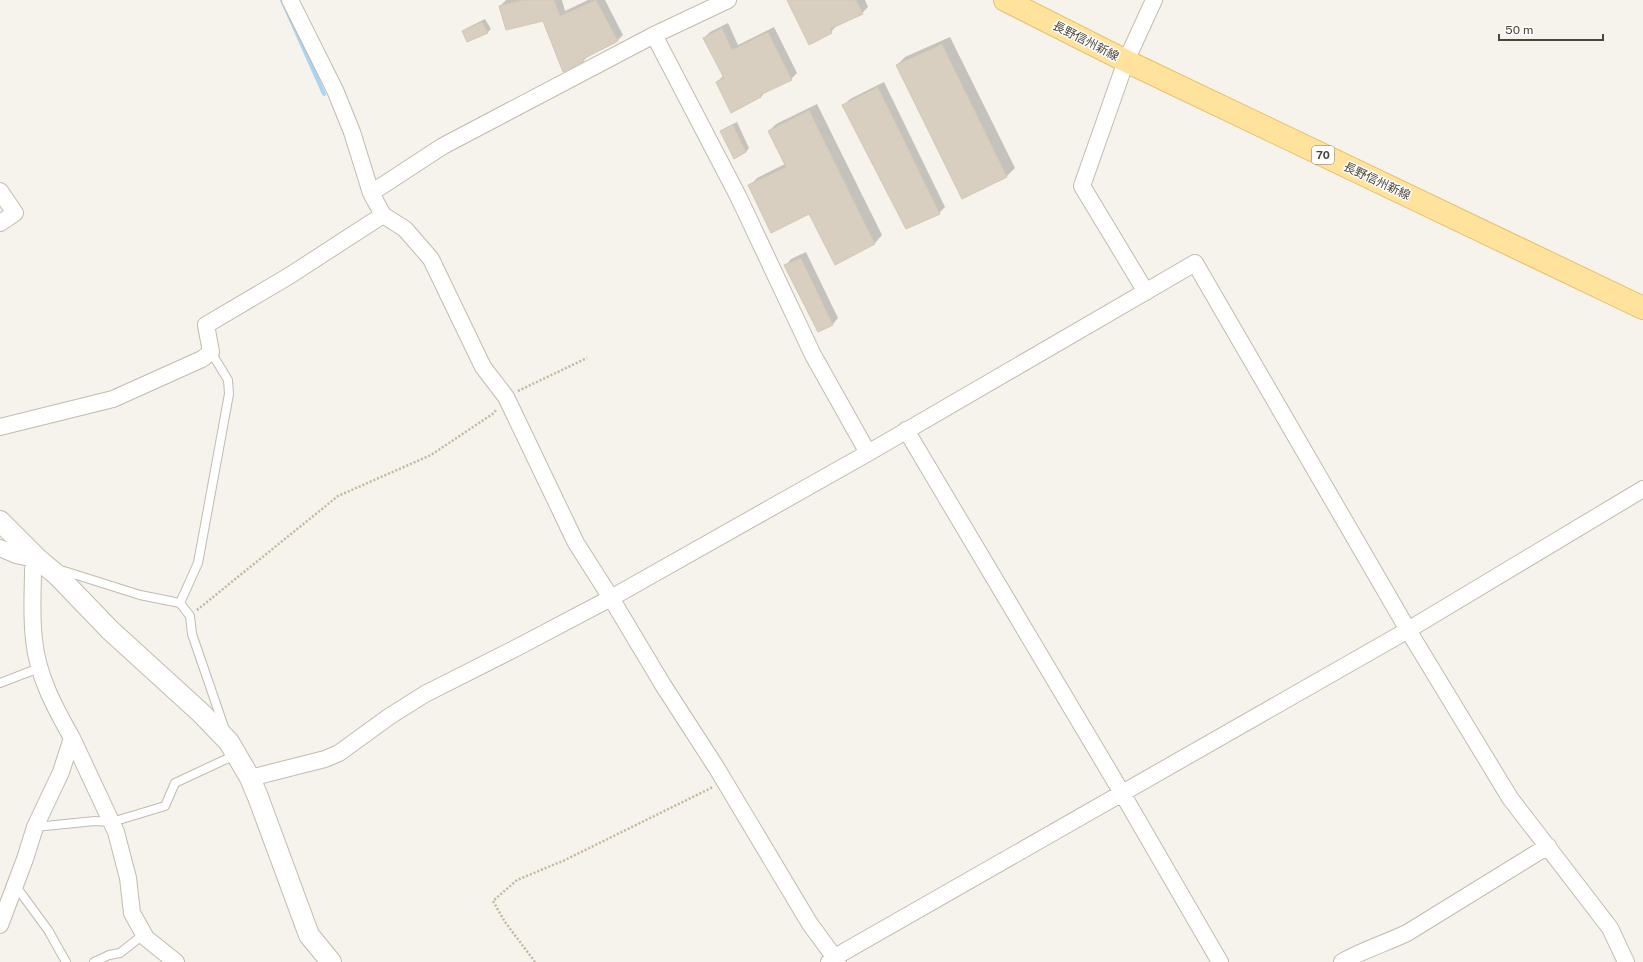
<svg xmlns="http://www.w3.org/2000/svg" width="1643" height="962" font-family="'Public Sans','Noto Sans JP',sans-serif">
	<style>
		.shadow { fill: #0003 }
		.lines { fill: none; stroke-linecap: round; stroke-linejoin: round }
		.stream { stroke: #a9d4f2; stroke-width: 4 }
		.building { fill: #d8cfc1; stroke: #d3c7b4 }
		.service-casing { stroke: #c2bbae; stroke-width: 10 }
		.minor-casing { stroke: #c2bbae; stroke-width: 18 }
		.tertiary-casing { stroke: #c2bbae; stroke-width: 22 }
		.primary-casing { stroke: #e6c16a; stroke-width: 24 }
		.path { stroke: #c4b79f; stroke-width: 2.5; stroke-dasharray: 2 2; stroke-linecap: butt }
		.service { stroke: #fff; stroke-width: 8 }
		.minor { stroke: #fff; stroke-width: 16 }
		.tertiary { stroke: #fff; stroke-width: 20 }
		.primary { stroke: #ffe39c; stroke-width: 22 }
		.labels { text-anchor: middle; stroke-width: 3; stroke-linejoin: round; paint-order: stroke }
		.shield { fill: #fff; stroke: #817c74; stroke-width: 1 }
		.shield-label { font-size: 11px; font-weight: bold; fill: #4b4439 }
		.street-label { font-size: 12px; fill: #4b4439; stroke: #fff }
	</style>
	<rect width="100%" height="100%" fill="#f6f3ec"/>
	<!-- shadow -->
	<path class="shadow" d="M506,0H562L565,11L588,0H605L623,35L617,41L589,55L584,60L544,20L500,6Z
		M788,0H865L868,7L862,13L837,25L831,32Z
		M485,19L491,29L487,33L463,31L467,28Z
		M728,23L738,45L774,27L797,73L791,79L766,91L761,97L717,82L723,76L704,38L710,32Z
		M950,37L1015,168L1007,176L963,198L897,65L905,57Z
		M884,82L945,207L939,213L844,105L850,99Z
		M817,104L882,235L875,243L835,264L809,212L750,186L757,178L785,164L769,131L776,124Z
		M737,122L749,148L746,152L721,131L725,128Z
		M806,252L838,318L833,324L786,265L791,259Z"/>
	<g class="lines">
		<!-- stream -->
		<path class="stream" d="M282,0L324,94"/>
	</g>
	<!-- building -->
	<path class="building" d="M523,0H554L560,16L596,0L618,41L583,59L584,61L563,72L543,21L506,30L499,6Z
		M787,0H856L863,14L830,29L832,33L809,45Z
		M482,22L488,33L467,42L462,31Z
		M722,28L732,50L768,32L792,80L760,95L761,97L731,113L716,82L724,78L703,38Z
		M942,44L1007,177L962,199L896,65Z
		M878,87L940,214L906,229L842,105Z
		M809,110L875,244L835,265L809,214L771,233L748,185L786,167L768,131Z
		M733,125L746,152L734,159L720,131Z
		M801,258L833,325L818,332L784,265Z"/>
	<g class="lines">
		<!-- service casing -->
		<g class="service-casing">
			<path id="service" d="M211,352L228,380L229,394L198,563L180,603L190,616L192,634L225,730
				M59,574L64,571L140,595L180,603
				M0,683L39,668
				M35,827L95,821L112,822L165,806L175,783L235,755
				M15,885L48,930L66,962
				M94,962L109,955L120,953L144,934"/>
		</g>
		<!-- minor casing -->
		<g class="minor-casing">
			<path id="minor" d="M290,0L335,90L352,132L371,193L383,215L405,229L431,259L483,367L506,397L576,543L611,598L663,685L716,767L810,924L838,962
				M654,35L738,196L813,355L868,453
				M0,191L15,213L0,223
				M371,193L443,146L654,35L728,0
				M1146,292L1082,186L1126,61L1154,0
				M0,427L113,399L202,359L211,352L206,325L289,276L383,215
				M906,430L1122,793L1220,962
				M0,548L16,555L39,560L33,569C33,592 31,616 34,639C37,675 55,708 72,738L61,772L35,827L25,859L0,925
				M72,738L116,832L128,878L132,913L146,938L176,962
				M250,778L325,759L339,753L390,716L425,694L518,647L611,598L868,453L1195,263L1408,630L1510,798L1610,928L1626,962
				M829,962L835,957L1408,630L1643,489
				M1342,962C1363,950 1386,943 1407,933L1548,846"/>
		</g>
		<!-- tertiary casing -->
		<g class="tertiary-casing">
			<path id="tertiary" d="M0,521L39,560L57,575L110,630L201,713L229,742L250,778L258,797L309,935L331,962"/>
		</g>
		<!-- primary casing -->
		<g class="primary-casing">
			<path id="primary" d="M1005,0L1126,61L1643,308"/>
		</g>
		<!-- path -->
		<path class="path" d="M518,391L587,358
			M197,610L338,496L431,455L494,413L496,410
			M535,962L505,922L493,901L517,880L565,860L713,787"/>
		<!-- service -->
		<use href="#service" class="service"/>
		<!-- minor -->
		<use href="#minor" class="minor"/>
		<!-- tertiary -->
		<use href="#tertiary" class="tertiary"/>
		<!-- primary -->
		<use href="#primary" class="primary"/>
	</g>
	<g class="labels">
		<!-- shield labels -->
		<rect class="shield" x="1312" y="146" width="22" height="18" rx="3"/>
		<g class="shield-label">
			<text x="1323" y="159">70</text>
		</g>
		<!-- street labels -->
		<g class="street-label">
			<text transform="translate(1086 41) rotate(27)" y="4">長野信州新線</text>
			<text transform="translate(1377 181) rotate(25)" y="4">長野信州新線</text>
		</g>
	</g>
	<!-- scale -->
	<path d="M1499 34v6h104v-6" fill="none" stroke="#4b4439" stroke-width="2"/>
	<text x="1505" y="34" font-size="12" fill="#4b4439" stroke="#ffffff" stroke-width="3" paint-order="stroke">50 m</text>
</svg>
